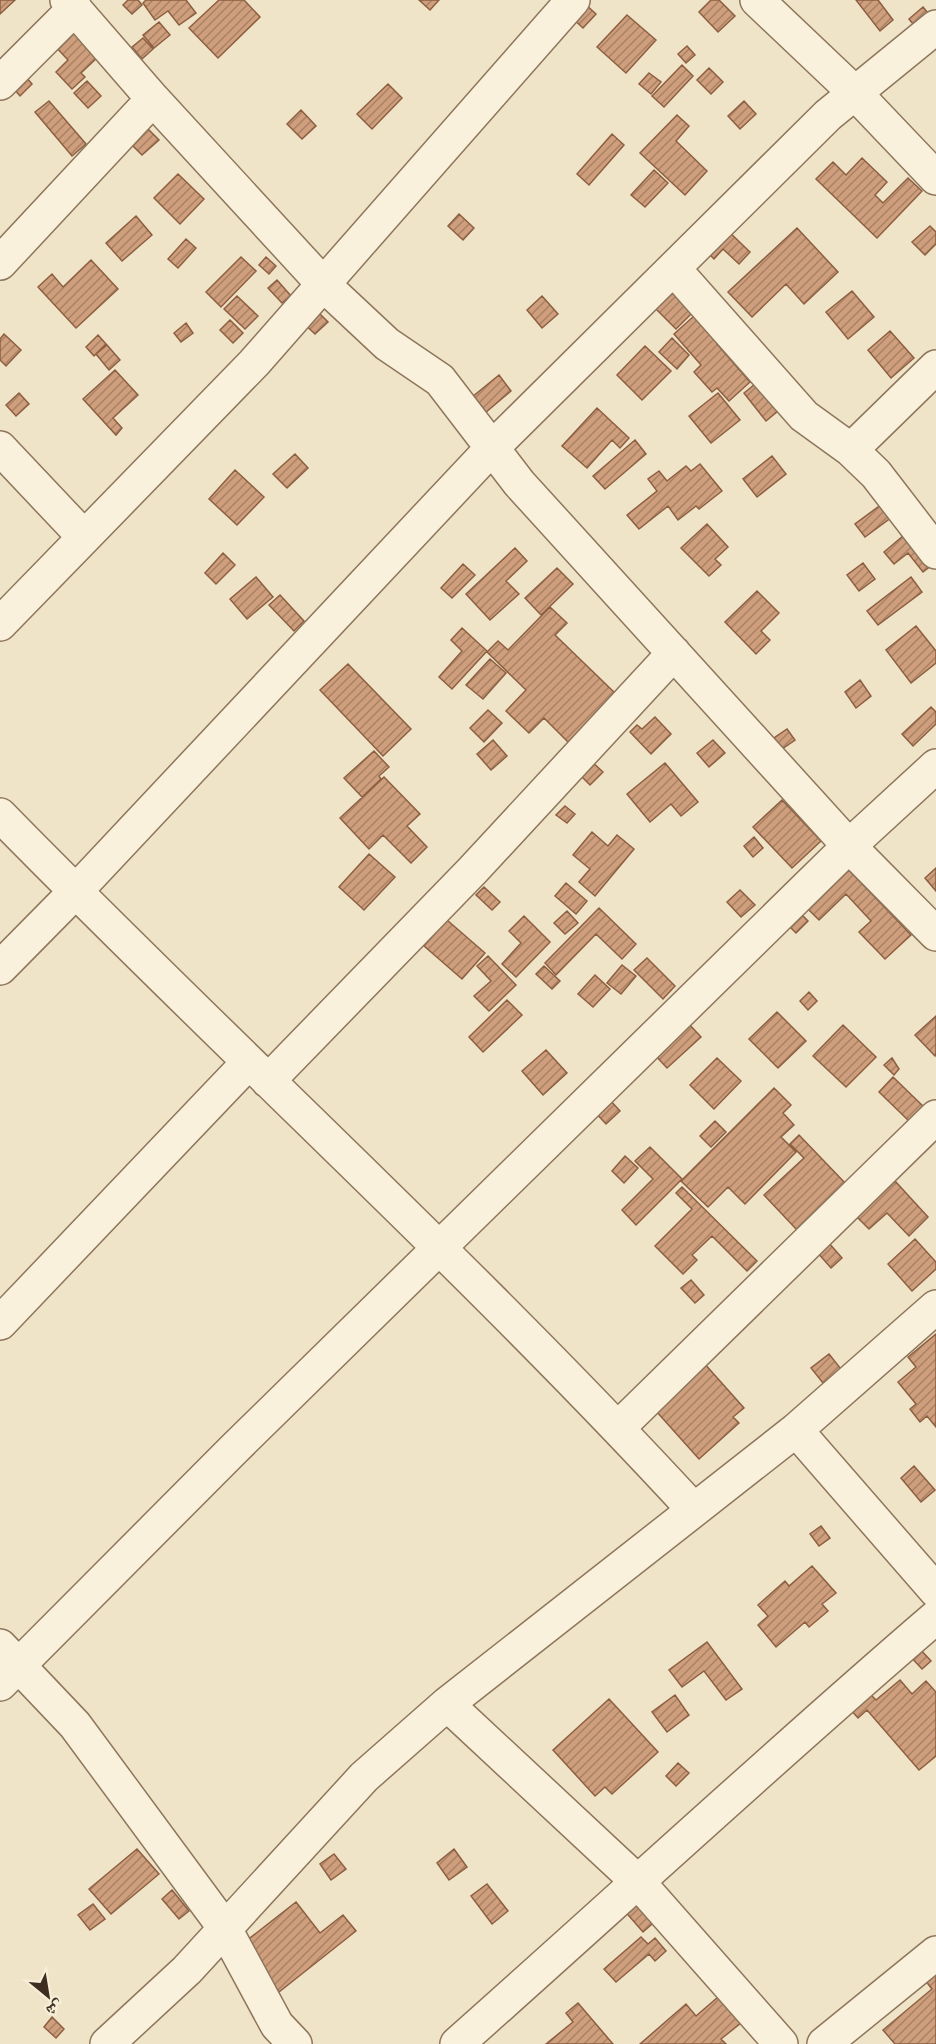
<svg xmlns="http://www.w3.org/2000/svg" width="936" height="2044" font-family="Merriweather,'Noto Naskh Arabic',serif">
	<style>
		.building { fill: url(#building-hatch); stroke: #8d5f41; stroke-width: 1.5 }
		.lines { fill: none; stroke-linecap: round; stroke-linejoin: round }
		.street-casing { stroke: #8d765c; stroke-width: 36 }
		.street { stroke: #faf1dc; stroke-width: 33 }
	</style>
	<defs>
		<pattern id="building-hatch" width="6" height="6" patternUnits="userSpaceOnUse" patternTransform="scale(1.5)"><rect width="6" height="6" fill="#cf9f7d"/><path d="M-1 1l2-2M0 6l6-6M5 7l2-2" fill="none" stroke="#a98266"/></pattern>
	</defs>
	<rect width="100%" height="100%" fill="#f0e4c8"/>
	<!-- building -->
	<path class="building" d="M0,0H15L0,14Z
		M128,0H138L142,5L132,14L123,5Z
		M146,0H186L196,13L179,25L168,11L155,20L143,3Z
		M219,0H244L260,17L218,58L189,28Z
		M419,0H439L430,10Z
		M711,0H719L735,16L718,32L699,12Z
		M856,0H878L893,20L880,31Z
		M583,2L596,14L583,28L570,16Z
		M923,7L933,19L918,30L909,19Z
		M627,15L656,40L626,73L597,47Z
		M159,22L170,35L154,48L143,35Z
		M74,29L99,56L81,73L85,77L72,89L56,72L68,60L55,46Z
		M143,38L153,49L142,59L132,47Z
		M687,46L695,55L686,63L678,54Z
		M682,65L693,76L664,107L652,96Z
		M709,68L723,82L711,94L697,80Z
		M20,70L32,84L20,96L7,81Z
		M649,73L661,82L651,94L639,84Z
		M87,81L101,96L88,108L74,93Z
		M388,84L402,98L372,129L357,114Z
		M49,101L86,144L72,156L35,112Z
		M744,101L756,114L740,129L728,116Z
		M301,110L316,126L302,139L287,124Z
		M677,115L689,126L676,141L707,171L685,195L640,153Z
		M143,124L159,140L142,155L126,139Z
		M612,134L624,145L589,185L577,174Z
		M862,158L887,182L875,195L883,203L908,178L922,191L877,238L816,179L833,162L846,175Z
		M654,170L668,183L645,207L631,195Z
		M178,174L204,199L180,224L154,198Z
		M459,214L474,228L463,240L448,226Z
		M136,216L152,235L122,261L106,243Z
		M930,226L936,232V244L925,255L912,242Z
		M797,228L838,272L804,304L786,284L752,317L728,292Z
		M726,229L750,252L739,264L723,249L714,259L706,251Z
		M186,239L196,248L178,268L168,259Z
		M241,257L256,271L221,307L206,292Z
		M266,257L276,266L269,274L259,265Z
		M91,260L118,289L76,328L38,287L52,274L63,287Z
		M277,280L291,296L282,303L268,288Z
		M679,287L698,307L676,329L656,309Z
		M852,291L874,317L848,339L826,312Z
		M237,296L258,316L245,329L224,309Z
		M542,296L558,314L542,328L527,310Z
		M311,305L328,322L315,334L298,318Z
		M704,307L728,334L717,344L750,382L729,401L717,388L712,392L694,372L701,365L674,334Z
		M230,320L243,333L233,343L220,330Z
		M186,323L193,333L181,342L174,333Z
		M890,331L914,358L891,378L868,350Z
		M4,334L21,350L6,366L0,360V339Z
		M98,335L106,344L94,356L86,347Z
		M672,338L689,355L677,369L659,352Z
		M107,345L120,360L109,370L96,354Z
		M645,346L671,371L642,400L617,375Z
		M115,370L138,395L113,418L122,428L116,435L83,399Z
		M499,375L511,391L485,413L472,397Z
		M760,380L783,407L766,421L744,393Z
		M19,393L29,404L16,416L6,405Z
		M718,393L740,420L711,443L689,416Z
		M597,408L629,438L620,448L612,440L587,468L562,446Z
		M635,440L646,454L605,489L593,476Z
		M295,454L308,468L287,488L273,474Z
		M772,456L786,474L757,497L743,479Z
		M700,464L722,491L699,509L696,506L678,520L668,506L639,529L627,515L657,491L648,479L659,471L667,481L686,466L691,471Z
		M235,470L264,497L237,525L209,499Z
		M886,501L896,514L865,537L855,524Z
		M707,524L728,547L715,559L721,565L709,576L681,548Z
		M910,530L936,562L923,572L908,553L894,564L884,552Z
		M515,548L527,561L506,581L519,594L490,620L466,594Z
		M223,553L235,565L216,584L205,573Z
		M863,563L875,579L859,591L847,575Z
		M463,564L475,575L452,598L441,588Z
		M557,568L573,584L541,615L525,598Z
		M256,577L273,597L247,619L230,599Z
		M911,577L922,592L878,625L867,611Z
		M757,591L779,613L761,631L770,640L756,654L725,622Z
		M280,595L304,621L294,631L269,605Z
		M550,607L567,623L555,635L617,695L569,743L544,718L529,733L506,711L526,690L487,652L498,641L508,650Z
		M916,626L936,651V663L911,683L886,650Z
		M462,628L487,651L452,689L439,677L462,651L451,640Z
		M490,659L506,673L483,699L466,685Z
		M348,664L411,729L383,756L320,690Z
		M860,680L871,696L856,708L845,692Z
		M931,707L936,712V724L913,746L902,734Z
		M488,710L502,723L484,742L470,728Z
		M655,717L671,734L651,754L630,732L637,725L642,729Z
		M787,729L795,740L782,749L774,738Z
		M493,740L507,756L491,770L477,754Z
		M713,740L725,753L709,767L697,753Z
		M374,751L389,767L379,776L381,779L362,797L344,778Z
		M591,761L603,772L590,785L579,774Z
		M665,763L698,802L681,816L671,804L650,822L627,794Z
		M384,777L420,814L407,826L427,847L411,863L383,835L369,849L340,818Z
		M782,800L821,841L792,868L753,827Z
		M565,806L575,814L567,823L556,815Z
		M592,832L608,846L617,835L634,849L595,896L579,882L590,869L573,855Z
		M754,837L763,848L753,857L744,846Z
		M369,854L395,877L364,910L339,887Z
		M936,868V891L925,878Z
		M849,870L911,935L885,959L859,932L871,921L846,894L819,920L808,909Z
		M566,883L587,901L576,914L555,896Z
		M484,887L500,902L492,910L476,895Z
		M740,890L755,905L741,917L727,902Z
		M599,908L636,944L622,959L596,934L556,975L545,963Z
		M567,911L578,923L565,934L554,923Z
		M801,914L808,921L796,933L789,926Z
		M524,916L550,942L516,977L502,964L521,943L509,931Z
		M447,920L485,953L462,979L424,946Z
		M488,956L516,985L489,1011L474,996L491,981L477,966Z
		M647,958L675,986L663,999L634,970Z
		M622,965L636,976L621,994L607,983Z
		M544,966L560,981L552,989L536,974Z
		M595,975L610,989L593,1007L578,994Z
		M809,992L817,1001L808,1010L800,1001Z
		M507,1000L522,1015L483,1052L469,1037Z
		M777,1012L806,1041L778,1068L749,1039Z
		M936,1016V1054L935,1056L915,1035Z
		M688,1023L701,1037L667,1068L654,1054Z
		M843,1025L876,1057L846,1087L813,1056Z
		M546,1050L567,1073L543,1095L522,1071Z
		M717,1058L741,1081L714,1109L690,1085Z
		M892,1058L899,1069L894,1075L884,1065Z
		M893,1077L925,1108L911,1123L879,1092Z
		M774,1088L791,1105L783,1113L794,1125L781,1137L796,1152L745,1204L728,1187L708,1207L681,1181Z
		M608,1098L620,1111L606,1124L594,1111Z
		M715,1121L726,1132L711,1147L700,1136Z
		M799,1135L846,1184L797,1230L764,1195L804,1158L790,1144Z
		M650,1147L682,1179L636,1225L622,1210L653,1179L635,1161Z
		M625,1156L638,1168L624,1183L612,1171Z
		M895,1181L928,1217L909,1236L887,1213L869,1229L857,1217Z
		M682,1187L757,1261L747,1271L712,1236L692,1255L697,1260L683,1274L655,1246L692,1209L676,1193Z
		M915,1239L936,1262V1269L912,1291L888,1264Z
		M828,1242L842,1258L831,1268L817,1252Z
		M691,1280L704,1295L695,1303L681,1288Z
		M936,1334V1427L927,1416L920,1422L910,1409L916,1404L898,1382L916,1367L908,1357Z
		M829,1354L841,1369L823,1383L811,1368Z
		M703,1362L744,1408L733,1417L739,1423L699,1459L656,1411Z
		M914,1466L935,1490L921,1502L901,1478Z
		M821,1526L830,1538L819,1546L810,1534Z
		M812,1566L836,1593L822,1604L828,1611L809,1627L805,1622L776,1647L758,1625L768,1616L758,1605L785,1581L789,1586Z
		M707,1642L742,1689L726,1700L704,1671L682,1687L669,1670Z
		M919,1648L931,1661L922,1669L910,1656Z
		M900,1680L912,1694L926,1681L936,1692V1756L919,1770L867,1710L858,1718L851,1710L870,1694L876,1700Z
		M675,1695L689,1715L667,1732L652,1712Z
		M609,1699L658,1752L612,1794L605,1787L595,1796L553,1750Z
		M678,1763L689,1773L676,1786L666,1776Z
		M137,1849L159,1874L111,1914L89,1889Z
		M454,1849L467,1867L449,1880L437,1863Z
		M334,1854L346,1869L331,1880L320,1864Z
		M487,1884L508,1911L492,1924L471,1896Z
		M172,1890L189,1911L179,1919L162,1899Z
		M639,1895L659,1918L643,1932L623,1909Z
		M296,1902L320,1933L343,1915L356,1931L279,1992L241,1945Z
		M93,1904L105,1919L90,1930L78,1915Z
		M641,1937L648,1944L655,1938L666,1951L655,1961L649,1954L616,1982L604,1969Z
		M936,1971V2044H895L883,2030L932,1989L925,1980Z
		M718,1997L741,2023L721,2039L726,2044H640L686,2004L696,2016Z
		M578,2003L613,2044H546L573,2022L566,2013Z
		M52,2017L64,2029L56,2038L44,2027Z"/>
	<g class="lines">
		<!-- street casing -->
		<g class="street-casing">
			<path id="street" d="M67,0L153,99L325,286L387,344L440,380L519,483L849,846L936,934
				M757,0L854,92L936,178
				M0,83L75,8
				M0,263L153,99
				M674,269L804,416L851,450L876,474L936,552
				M0,448L84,537
				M851,450L936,367
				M0,624L254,363L573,0
				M0,815C229,1049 472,1269 694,1510
				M0,968L75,892L492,448L828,115L936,27
				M268,1081L472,871L674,653
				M0,1323L248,1063
				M618,1428L936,1117
				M796,1430L936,1591
				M0,1646L75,1725L224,1927L277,2025L295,2044
				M0,1684L233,1450L849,846L936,766
				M447,1704L639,1883L781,2044
				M107,2044L187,1970L364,1777L447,1704L796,1430L936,1307
				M457,2044C617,1902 774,1756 936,1617
				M824,2044L936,1953"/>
		</g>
		<!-- street -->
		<use href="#street" class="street"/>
	</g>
	<!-- north arrow -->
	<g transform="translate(48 1996) rotate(150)" stroke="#f7eed8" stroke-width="4.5" paint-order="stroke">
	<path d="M0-4.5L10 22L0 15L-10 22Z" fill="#3d2e20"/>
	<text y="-9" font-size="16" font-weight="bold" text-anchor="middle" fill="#3d2e20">ش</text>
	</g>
</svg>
